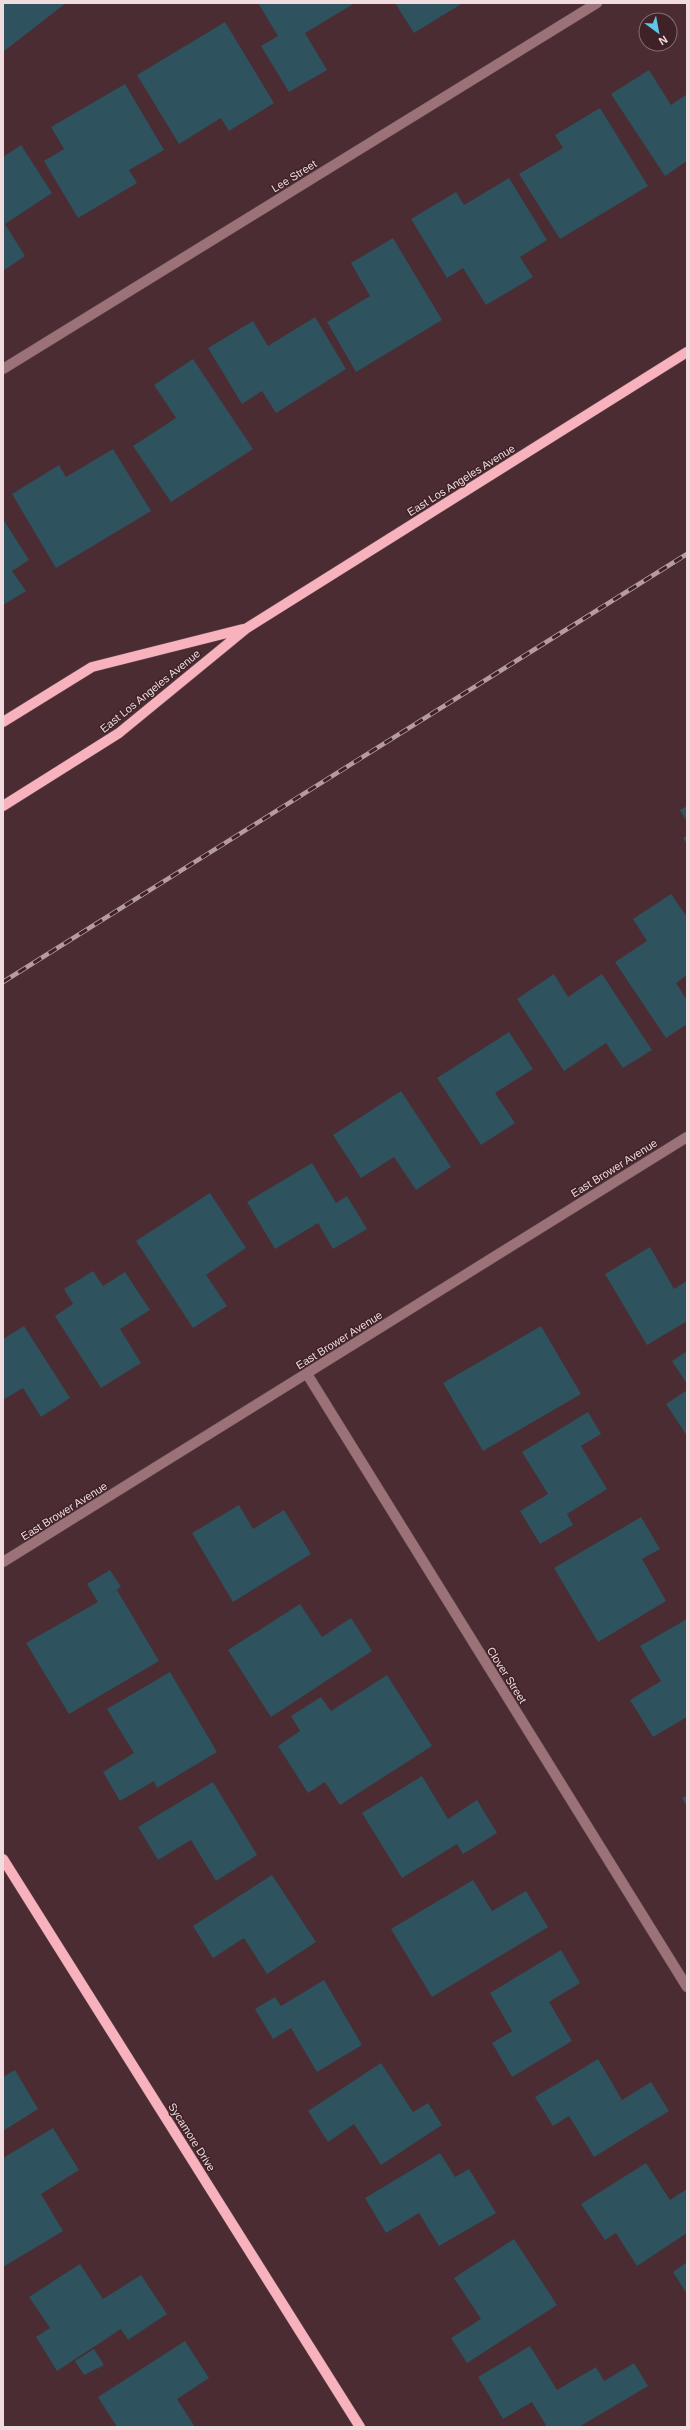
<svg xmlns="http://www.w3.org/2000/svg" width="690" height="2430" font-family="Arial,sans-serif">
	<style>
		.building { fill: #2e525e }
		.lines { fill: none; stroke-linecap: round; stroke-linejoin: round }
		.minor-casing { stroke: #65484e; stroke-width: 11 }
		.major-casing { stroke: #65484e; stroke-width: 11 }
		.minor { stroke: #9c7279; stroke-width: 10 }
		.major { stroke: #f7b2be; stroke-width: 10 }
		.rail-casing { stroke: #b49ca0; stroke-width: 4.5 }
		.rail { stroke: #3f2228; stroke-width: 3; stroke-dasharray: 9; stroke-linecap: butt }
		.labels { text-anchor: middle; stroke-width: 3; stroke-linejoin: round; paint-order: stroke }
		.street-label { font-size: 11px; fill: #f0dbde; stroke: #3f2228 }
	</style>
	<rect width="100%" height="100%" fill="#4a2c32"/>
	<!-- building -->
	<path class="building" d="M3,3H66L3,52Z
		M258,3H355L305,33L327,70L289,92L261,46L278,36Z
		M395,3H463L414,33Z
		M225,22L274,103L229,131L221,118L179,144L137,75Z
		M649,70L671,105L687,94V161L665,176L611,94Z
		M125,84L164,150L129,170L137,183L78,218L44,161L64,149L51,127Z
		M600,108L648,186L560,239L519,174L563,148L555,135Z
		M21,145L52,193L5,224L25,256L3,271V157Z
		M509,178L547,240L520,257L533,277L486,305L463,268L447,278L411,219L456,192L464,205Z
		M393,238L442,320L356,372L327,322L370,296L351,263Z
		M315,317L346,369L276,413L262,391L242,404L208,348L253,321L268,346Z
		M193,359L253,449L171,502L133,446L176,418L154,385Z
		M113,449L151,511L56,568L12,494L59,465L66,477Z
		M3,519L29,560L12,571L26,591L3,605Z
		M687,806V822L680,810Z
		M687,835V844L683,838Z
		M671,894L687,917V975L676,983L687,1000V1024L666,1038L615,962L647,941L633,919Z
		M554,974L568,997L602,974L652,1050L623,1068L606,1043L564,1071L517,999Z
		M509,1032L533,1069L495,1093L515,1123L481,1145L437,1078Z
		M401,1091L451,1167L416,1190L394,1157L361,1178L333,1135Z
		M312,1163L336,1203L347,1196L367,1229L333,1249L318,1223L275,1249L247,1202Z
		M210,1193L246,1248L206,1275L227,1306L193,1328L136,1241Z
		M650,1247L674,1289L687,1281V1321L647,1345L605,1274Z
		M93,1271L103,1286L125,1272L150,1310L120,1329L141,1363L101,1388L55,1316L73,1304L64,1289Z
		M24,1326L70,1398L41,1417L23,1388L3,1400V1339Z
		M541,1326L581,1394L483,1451L443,1383Z
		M687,1351V1384L672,1361Z
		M687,1390V1436L666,1404Z
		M588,1412L601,1434L581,1446L607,1489L567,1514L573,1525L540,1544L520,1511L548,1494L522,1452Z
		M239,1505L253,1529L284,1510L311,1554L233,1602L192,1533Z
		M641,1517L660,1549L642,1559L666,1601L598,1642L554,1568Z
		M110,1570L121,1587L110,1594L117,1590L159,1661L69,1714L26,1643L98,1602L87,1584Z
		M300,1604L322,1637L351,1618L372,1651L271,1717L228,1650Z
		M687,1619V1717L653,1737L630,1700L661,1681L640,1646Z
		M170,1672L217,1752L157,1788L154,1781L120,1801L103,1772L134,1753L107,1709Z
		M387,1675L432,1746L340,1805L325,1782L308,1793L278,1746L300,1731L291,1716L321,1697L331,1711Z
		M422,1776L448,1819L477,1800L497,1833L463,1854L457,1844L402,1878L362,1813Z
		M213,1782L257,1855L216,1881L191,1840L158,1860L138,1827Z
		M687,1795V1807L682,1798Z
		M272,1875L316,1942L267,1974L244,1938L213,1958L193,1926Z
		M473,1880L492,1911L526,1891L548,1927L432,1997L391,1929Z
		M561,1950L580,1983L549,2002L572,2041L512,2077L492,2043L512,2031L490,1993Z
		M324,1980L362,2045L317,2072L291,2028L273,2039L255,2009L275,1997L281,2006Z
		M598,2059L622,2100L651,2082L669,2111L594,2157L569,2116L553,2126L535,2097Z
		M381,2063L413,2112L428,2103L442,2125L381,2165L354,2124L328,2142L308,2111Z
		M15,2070L38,2109L3,2131V2077Z
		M53,2128L79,2170L41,2194L63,2231L3,2267V2158Z
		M440,2153L455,2177L469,2169L496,2213L439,2246L419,2213L386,2233L365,2198Z
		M646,2163L670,2200L687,2189V2233L637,2266L616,2233L605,2240L581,2204Z
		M514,2239L557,2305L467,2363L451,2338L481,2319L454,2278Z
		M687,2262V2294L673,2272Z
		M80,2264L103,2299L141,2275L167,2314L128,2340L121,2329L57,2371L36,2337L50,2328L29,2297Z
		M185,2341L209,2378L177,2399L195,2427H117L98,2397Z
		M530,2346L557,2390L596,2367L604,2381L634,2363L648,2386L579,2427H547L532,2402L503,2419L478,2377Z
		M94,2349L104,2365L84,2375L75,2361Z"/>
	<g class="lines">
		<!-- minor casing -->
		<g class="minor-casing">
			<path id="minor" d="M3,369L597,3
				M307,1374L687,1987
				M3,1562L687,1137"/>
		</g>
		<!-- major casing -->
		<g class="major-casing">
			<path id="major" d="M3,722L92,667L243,629
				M3,806L119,733L247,628L687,352
				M3,1859L360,2427"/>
		</g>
		<!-- minor -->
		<use href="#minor" class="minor"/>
		<!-- major -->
		<use href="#major" class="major"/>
		<!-- rail casing -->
		<g class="rail-casing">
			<path id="rail" d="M3,982L687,554"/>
		</g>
		<!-- rail -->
		<use href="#rail" class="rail"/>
	</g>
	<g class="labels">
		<!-- street labels -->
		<g class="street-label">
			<text transform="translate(294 176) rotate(-32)" y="4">Lee Street</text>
			<text transform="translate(461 480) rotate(-32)" y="4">East Los Angeles Avenue</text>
			<text transform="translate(150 691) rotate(-39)" y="4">East Los Angeles Avenue</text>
			<text transform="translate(614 1168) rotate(-32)" y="4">East Brower Avenue</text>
			<text transform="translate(339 1340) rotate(-32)" y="4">East Brower Avenue</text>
			<text transform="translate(64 1511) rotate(-32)" y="4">East Brower Avenue</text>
			<text transform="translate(507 1675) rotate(58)" y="4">Clover Street</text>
			<text transform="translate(192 2137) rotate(58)" y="4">Sycamore Drive</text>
		</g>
	</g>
	<!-- border -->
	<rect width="690" height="2430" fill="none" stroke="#f0dbde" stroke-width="8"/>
	<!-- north arrow -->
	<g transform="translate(658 32) rotate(148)"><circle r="19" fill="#3f2228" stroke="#866c71"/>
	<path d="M0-3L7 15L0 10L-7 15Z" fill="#5cc7e7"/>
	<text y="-6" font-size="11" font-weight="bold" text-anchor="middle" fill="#f0dbde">N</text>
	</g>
</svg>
